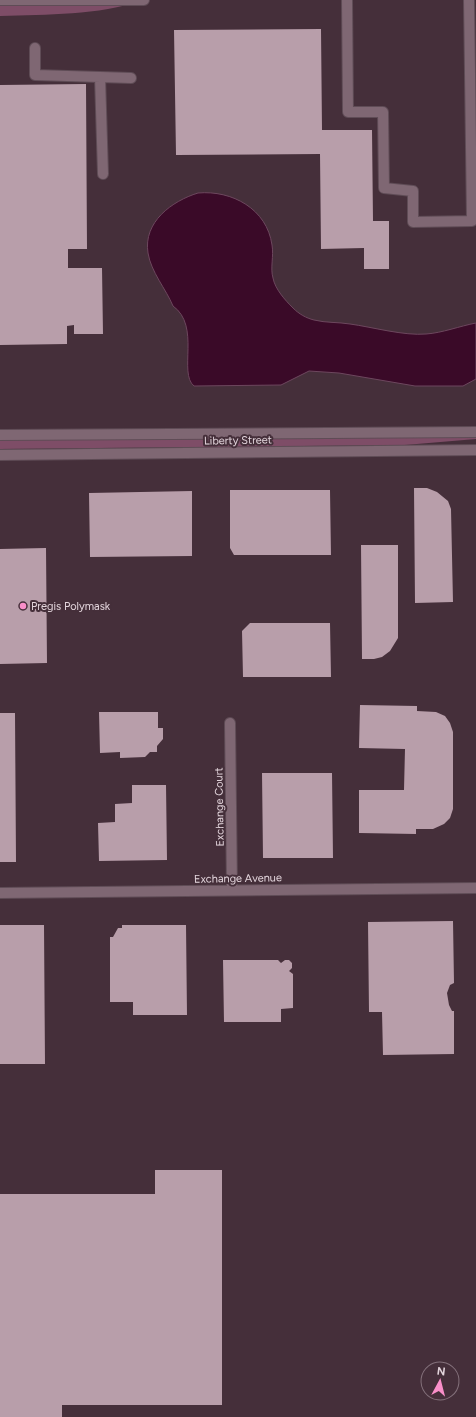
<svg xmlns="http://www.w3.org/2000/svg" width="476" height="1417" font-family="Figtree,sans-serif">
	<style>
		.green { fill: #7e4d67 }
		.water { fill: #3a0a28; stroke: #6d475e }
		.building { fill: #b89eaa }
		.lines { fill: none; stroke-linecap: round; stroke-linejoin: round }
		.minor-casing { stroke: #5f4c56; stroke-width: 12 }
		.minor { stroke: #7f6773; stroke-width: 10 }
		.poi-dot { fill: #f98fc9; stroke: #452f3a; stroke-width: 1.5 }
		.labels { text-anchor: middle; stroke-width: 4; stroke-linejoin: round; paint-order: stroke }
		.street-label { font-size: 11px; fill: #e3d5dc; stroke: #452f3a }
		.poi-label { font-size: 11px; fill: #e3d5dc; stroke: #452f3a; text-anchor: start }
	</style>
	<rect width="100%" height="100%" fill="#452f3a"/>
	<!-- green -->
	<path class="green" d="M0,0H143C97,16 48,14 0,16Z
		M476,436V439L405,445L0,449V440Z"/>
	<!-- water -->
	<path class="water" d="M198,193C232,190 267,209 272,245C274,256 270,268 273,278C275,289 285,300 293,308C299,314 306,318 314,320C326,323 338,322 350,324C372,327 404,336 426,334C442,333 460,326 476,323V379L463,386H415L339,373L309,371L281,385L194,386C178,373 201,326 173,306C166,289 151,272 148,253C143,222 172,201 198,193Z"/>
	<!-- building -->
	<path class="building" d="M321,29L322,130H372L373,221H389V269H364V248L321,249L320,154L176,155L174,30Z
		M86,84L87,249H68V268H102L103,334H74V325L67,326V344L0,345V85Z
		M414,488H427L437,492L448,501L451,509L453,602L415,603Z
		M230,490H330L331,555H234L230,548Z
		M192,491V556L90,557L89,493Z
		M361,545H398V638L390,651L382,657L374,659H362Z
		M46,548L47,663L0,664V549Z
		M250,623H330L331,677H243L242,631Z
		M360,705L417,706V711L436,712L445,716L450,723L453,732V809L450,818L444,824L433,829H416V834L359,833V790H404L405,749L359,748Z
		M99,712H158V728H163V739L157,746V752H150L145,757L120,758V752L100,753Z
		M0,713H15L16,862H0Z
		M262,773H332L333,858H263Z
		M132,785H166L167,860L99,861L98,823L115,822V804L132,803Z
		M453,921L454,983L450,985L447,993L449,1005L452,1011H454V1054L383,1055L382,1012H369L368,922Z
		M0,925H44L45,1064H0Z
		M122,925H186L187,1015H133V1002H110V937H113L118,928H122Z
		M223,960H278L281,963L285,960H289L292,963V968L289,971L293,974V1008L281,1009V1022H224Z
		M155,1170H222V1405H62V1417H0V1194H155Z"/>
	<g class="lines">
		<!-- minor casing -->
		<g class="minor-casing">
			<path id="minor" d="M0,0H144
				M347,0L348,112H383L384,188L413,191V222L472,221L469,0
				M35,48V75L100,77L103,174
				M100,77L131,78
				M0,435L476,432
				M0,455L476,450
				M230,723L232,890
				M0,893L476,888"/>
		</g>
		<!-- minor -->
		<use href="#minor" class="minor"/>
	</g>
	<!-- markers -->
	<circle class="poi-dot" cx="23" cy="606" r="4"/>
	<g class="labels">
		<!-- street labels -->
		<g class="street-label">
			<text transform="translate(238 440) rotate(-1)" y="4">Liberty Street</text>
			<text transform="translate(219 807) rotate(-91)" y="4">Exchange Court</text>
			<text transform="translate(238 878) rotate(-1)" y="4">Exchange Avenue</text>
		</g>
		<!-- poi labels -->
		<g class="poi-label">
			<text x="31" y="610">Pregis Polymask</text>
		</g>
	</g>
	<!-- north arrow -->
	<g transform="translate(440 1381) rotate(7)"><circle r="19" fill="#452f3a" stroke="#84717b"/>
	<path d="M0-3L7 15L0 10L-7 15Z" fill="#f98fc9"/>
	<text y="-6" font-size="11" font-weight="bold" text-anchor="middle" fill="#e3d5dc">N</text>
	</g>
</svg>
